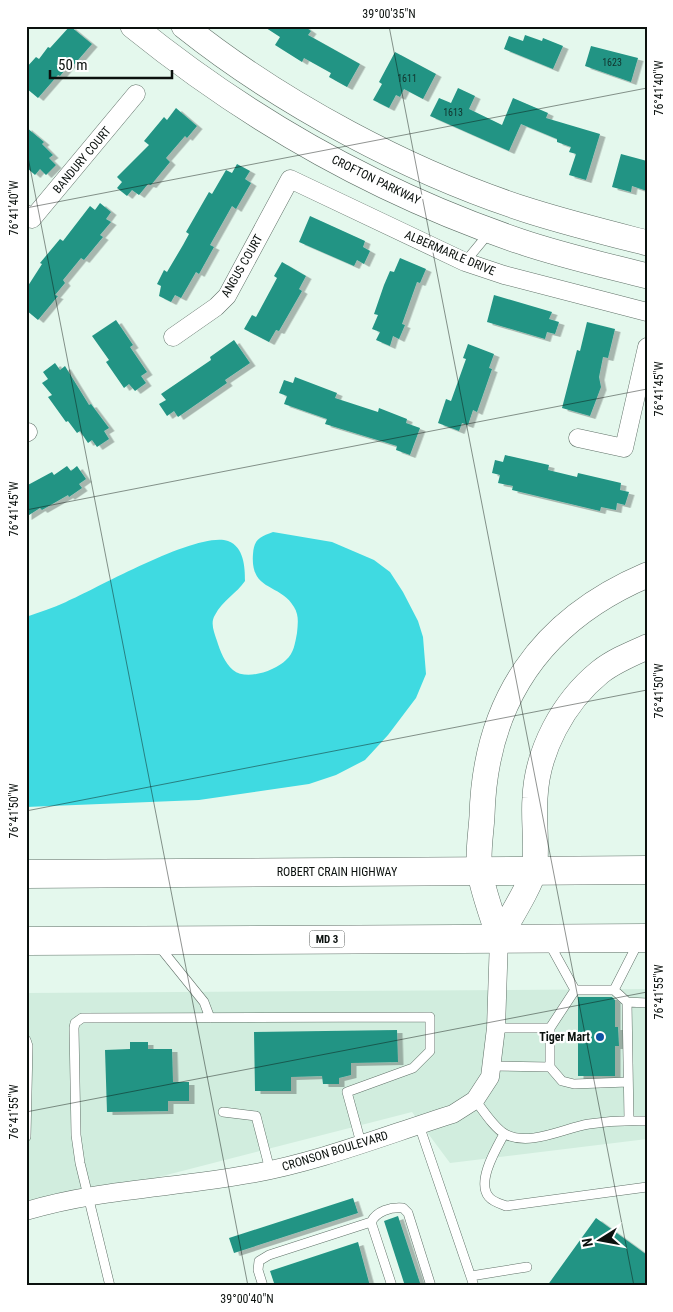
<svg xmlns="http://www.w3.org/2000/svg" width="673" height="1312" font-family="'Roboto Condensed',sans-serif">
	<style>
		.built { fill: #d1edde }
		.water { fill: #3fdae1 }
		.building { fill: #229484; filter: url(#shadow) }
		.lines { fill: none; stroke-linecap: round; stroke-linejoin: round }
		.lane-casing { stroke: #607168; stroke-width: 10 }
		.street-casing { stroke: #607168; stroke-width: 19 }
		.secondary-casing { stroke: #607168; stroke-width: 26 }
		.highway-casing { stroke: #607168; stroke-width: 29 }
		.lane { stroke: #fff; stroke-width: 9 }
		.street { stroke: #fff; stroke-width: 18 }
		.secondary { stroke: #fff; stroke-width: 25 }
		.highway { stroke: #fff; stroke-width: 28 }
		.ticks { fill: none; stroke: #0b110e; stroke-width: 1; stroke-opacity: 0.45 }
		.poi-dot { fill: #0e53a3; stroke: #fff; stroke-width: 2 }
		.labels { text-anchor: middle; stroke-width: 4.5; stroke-linejoin: round; paint-order: stroke }
		.number-label { font-size: 10px; fill: #11322c }
		.shield { fill: #fff; stroke: #545856; stroke-width: 1 }
		.shield-label { font-size: 11px; font-weight: bold; fill: #0b110e }
		.street-label { font-size: 12px; fill: #0b110e; stroke: #fff }
		.poi-label { font-size: 12px; font-weight: bold; fill: #0b110e; stroke: #fff; text-anchor: end }
		.neatline { fill: none; stroke: #0b110e; stroke-width: 2 }
		.ticks-label { font-size: 12px; text-anchor: middle; fill: #0b110e }
	</style>
	<defs>
		<filter id="shadow"><feDropShadow dx="5.5" dy="3" stdDeviation="0" flood-color="#0004"/></filter>
	</defs>
	<rect width="100%" height="100%" fill="#e4f8ed"/>
	<!-- built -->
	<path class="built" d="M647,989V1139L450,1163L412,1112L147,1180L26,1205V993Z"/>
	<!-- water -->
	<path class="water" d="M273,532L332,542L374,560L390,572L403,592L418,621L423,637L426,674L416,698L388,735L365,760L336,775L309,784L199,800L26,807V617C39,612 53,608 66,602C98,588 197,531 228,541C244,547 245,567 245,581C237,593 222,601 215,615C210,623 214,632 217,641C220,651 225,663 233,670C246,681 275,671 286,660C294,653 295,643 297,633C298,623 299,615 294,607C280,583 250,592 253,554C254,539 260,537 273,532Z"/>
	<!-- building -->
	<path class="building" d="M70,26L92,44L72,67L69,65L60,76L58,75L38,98L26,88V68L36,57L39,59L48,47L50,48Z
		M263,26H304L311,31L308,35L360,64L347,87L329,77L331,73L304,58L302,62L275,45L280,37Z
		M525,35L542,41L543,38L563,46L553,69L504,49L509,36L523,41Z
		M591,46L638,58L631,82L585,66Z
		M395,52L436,74L423,99L404,89L400,97L396,95L389,108L373,100L382,84L379,82Z
		M458,88L475,96L469,109L502,125L513,98L548,113L546,118L600,134L586,180L569,175L576,154L569,152L571,147L557,142V139L521,124L509,151L430,116L439,98L451,103Z
		M176,108L197,126L187,138L185,136L166,158L170,162L151,185L148,184L139,195L132,190L127,196L117,188L122,182L117,177L149,145L144,141L164,117L167,120Z
		M26,127L44,142L42,144L53,155L49,158L56,165L46,175L40,169L35,175L26,167Z
		M621,154L647,161V191L632,186L631,192L612,187Z
		M237,164L250,171L245,179L251,183L236,209L232,206L210,245L214,247L199,274L196,272L181,298L175,295L171,302L159,296L161,286L157,284L164,270L167,272L183,245L189,234L186,232L209,192L212,194L226,170L232,173Z
		M100,203L111,212L106,219L111,222L100,235L103,237L84,260L81,258L63,280L65,283L55,295L58,296L38,320L26,310V289L42,264L40,263L60,239L63,241L90,206L95,210Z
		M310,216L365,241L363,247L370,251L364,264L357,260L354,266L299,242Z
		M400,258L426,269L420,283L417,282L402,324L405,325L399,339L393,336L390,346L376,340L380,332L372,329L378,315L374,314L384,285L390,271L394,272Z
		M282,262L306,276L299,289L302,291L279,331L276,330L269,342L244,329L252,315L256,317L277,278L274,276Z
		M494,295L552,312L549,319L559,322L555,334L547,332L545,339L487,322Z
		M116,320L133,345L130,347L147,372L141,376L146,383L135,391L129,384L124,388L106,362L109,360L92,336Z
		M587,322L615,329L608,358L603,357L599,377L601,387L590,416L562,408L577,350L580,351Z
		M234,340L250,363L225,380L227,383L178,417L174,411L167,416L159,404L166,400L161,394L211,360L210,357Z
		M468,344L494,354L489,368L492,369L477,412L473,410L468,425L462,423L459,431L438,423L446,399L451,401L466,359L463,358Z
		M55,363L60,370L65,366L89,405L91,404L109,428L104,431L109,439L97,447L92,440L88,443L80,431L77,433L68,421L66,422L48,397L52,395L42,383L48,379L43,372Z
		M295,377L337,393L335,398L378,412L379,408L407,419L406,423L420,428L410,455L396,450L397,446L325,424L327,419L284,404L287,396L279,393L284,380L293,383Z
		M505,455L549,465L548,470L577,477L578,473L621,483L620,490L629,492L625,505L617,503L616,510L601,507L600,511L512,490L513,486L498,483L500,475L492,473L495,460L503,462Z
		M67,466L71,471L77,466L86,479L79,484L82,488L69,497L68,495L42,510L40,508L26,517V486L52,472L54,475Z
		M578,997H612L615,1000V1027H618L619,1046H615V1076H578Z
		M397,1030L398,1062L351,1063V1075L339,1078V1084H323L322,1076L291,1077V1091H255L254,1032Z
		M130,1042H148V1049H172L173,1082H189V1101H168V1111L107,1112L105,1050L130,1049Z
		M353,1198L358,1213L234,1253L229,1238Z
		M398,1216L421,1286H405L384,1221Z
		M596,1218L647,1255V1286H547Z
		M358,1242L370,1286H275L270,1271Z"/>
	<g class="lines">
		<!-- lane casing -->
		<g class="lane-casing">
			<path id="lane" d="M465,262L489,233
				M549,943L575,990
				M158,945L204,1002L210,1018
				M614,990L639,941
				M627,1002L629,1120
				M496,1028H550L575,990H614L627,1002L647,1003
				M550,1028V1067
				M26,1040L28,1046L26,1137
				M491,1066L550,1067L562,1081L574,1084L628,1082
				M475,1100C483,1110 494,1128 505,1134C530,1147 564,1128 589,1124C608,1121 627,1120 647,1121
				M223,1112L256,1116L270,1170
				M419,1125L474,1286
				M504,1134C496,1149 476,1182 489,1197C493,1202 501,1204 506,1206L647,1187
				M371,1222C377,1211 390,1207 403,1208L408,1213L431,1286
				M471,1276L527,1267
				M110,1286L80,1163L76,1135L74,1028L75,1023L82,1018L430,1017V1051L413,1068L347,1092L361,1143
				M263,1286L258,1270L259,1261L269,1255L371,1222L392,1286"/>
		</g>
		<!-- street casing -->
		<g class="street-casing">
			<path id="street" d="M26,214L32,219L136,94
				M173,337L216,307L227,296L290,179L465,262L504,275L647,312
				M26,433L28,432
				M578,438L624,448L647,347
				M26,1211C99,1189 175,1188 250,1174C319,1162 386,1135 453,1114L475,1100L490,1077L496,1028L499,938"/>
		</g>
		<!-- secondary casing -->
		<g class="secondary-casing">
			<path id="secondary" d="M133,26C248,119 378,193 519,241C560,255 604,265 647,276
				M184,26C282,104 411,173 530,211C568,223 608,233 647,243
				M499,938C493,917 484,895 480,873C477,855 481,834 482,816C485,701 541,620 647,575
				M499,938C507,923 531,885 534,870C538,850 533,819 535,798C537,751 563,702 600,672C614,661 631,654 647,647"/>
		</g>
		<!-- highway casing -->
		<g class="highway-casing">
			<path id="highway" d="M26,874L647,870
				M26,941L647,938"/>
		</g>
		<!-- lane -->
		<use href="#lane" class="lane"/>
		<!-- street -->
		<use href="#street" class="street"/>
		<!-- secondary -->
		<use href="#secondary" class="secondary"/>
		<!-- highway -->
		<use href="#highway" class="highway"/>
	</g>
	<!-- ticks -->
	<path class="ticks" d="M389,26L634,1286M26,147L248,1286M26,208L647,88M26,510L647,389M26,811L647,690M26,1112L647,992"/>
	<!-- markers -->
	<circle class="poi-dot" cx="600" cy="1037" r="5"/>
	<g class="labels">
		<!-- number labels -->
		<g class="number-label">
			<text x="612" y="66">1623</text>
			<text x="407" y="82">1611</text>
			<text x="453" y="116">1613</text>
		</g>
		<!-- shield labels -->
		<rect class="shield" x="309.5" y="930.5" width="35" height="17" rx="4"/>
		<g class="shield-label">
			<text x="327" y="943">MD 3</text>
		</g>
		<!-- street labels -->
		<g class="street-label">
			<text transform="translate(82 160) rotate(-50)" y="4">BANDURY COURT</text>
			<text transform="translate(376 180) rotate(26)" y="4">CROFTON PARKWAY</text>
			<text transform="translate(450 253) rotate(23)" y="4">ALBERMARLE DRIVE</text>
			<text transform="translate(242 266) rotate(-60)" y="4">ANGUS COURT</text>
			<text x="337" y="876">ROBERT CRAIN HIGHWAY</text>
			<text transform="translate(335 1151) rotate(-17)" y="4">CRONSON BOULEVARD</text>
		</g>
		<!-- poi labels -->
		<g class="poi-label">
			<text x="590" y="1041">Tiger Mart</text>
		</g>
	</g>
	<!-- border -->
	<rect width="673" height="1312" fill="none" stroke="#ffffff" stroke-width="55"/>
	<!-- north arrow -->
	<g transform="translate(600 1240) rotate(259)" stroke="#ffffff" stroke-width="4" paint-order="stroke">
	<path d="M0-4L9 19L0 12L-9 19Z" fill="#0b110e"/>
	<text y="-8" font-size="14" font-weight="bold" text-anchor="middle" fill="#0b110e">N</text>
	</g>
	<!-- scale -->
	<path d="M50 70v8h122v-8" fill="none" stroke="#0b110e" stroke-width="2.5"/>
	<text x="58" y="70" font-size="15" fill="#0b110e" stroke="#ffffff" stroke-width="4" paint-order="stroke">50 m</text>
	<rect x="28" y="28" width="618" height="1256" class="neatline"/>
	<g class="ticks-label">
		<text x="389" y="18">39°00'35"N</text>
		<text transform="translate(659 88) rotate(-90)" y="4">76°41'40"W</text>
		<text transform="translate(14 208) rotate(-90)" y="4">76°41'40"W</text>
		<text transform="translate(659 389) rotate(-90)" y="4">76°41'45"W</text>
		<text transform="translate(14 509) rotate(-90)" y="4">76°41'45"W</text>
		<text transform="translate(659 691) rotate(-90)" y="4">76°41'50"W</text>
		<text transform="translate(14 811) rotate(-90)" y="4">76°41'50"W</text>
		<text transform="translate(659 992) rotate(-90)" y="4">76°41'55"W</text>
		<text transform="translate(14 1112) rotate(-90)" y="4">76°41'55"W</text>
		<text x="247" y="1303">39°00'40"N</text>
	</g>
</svg>
